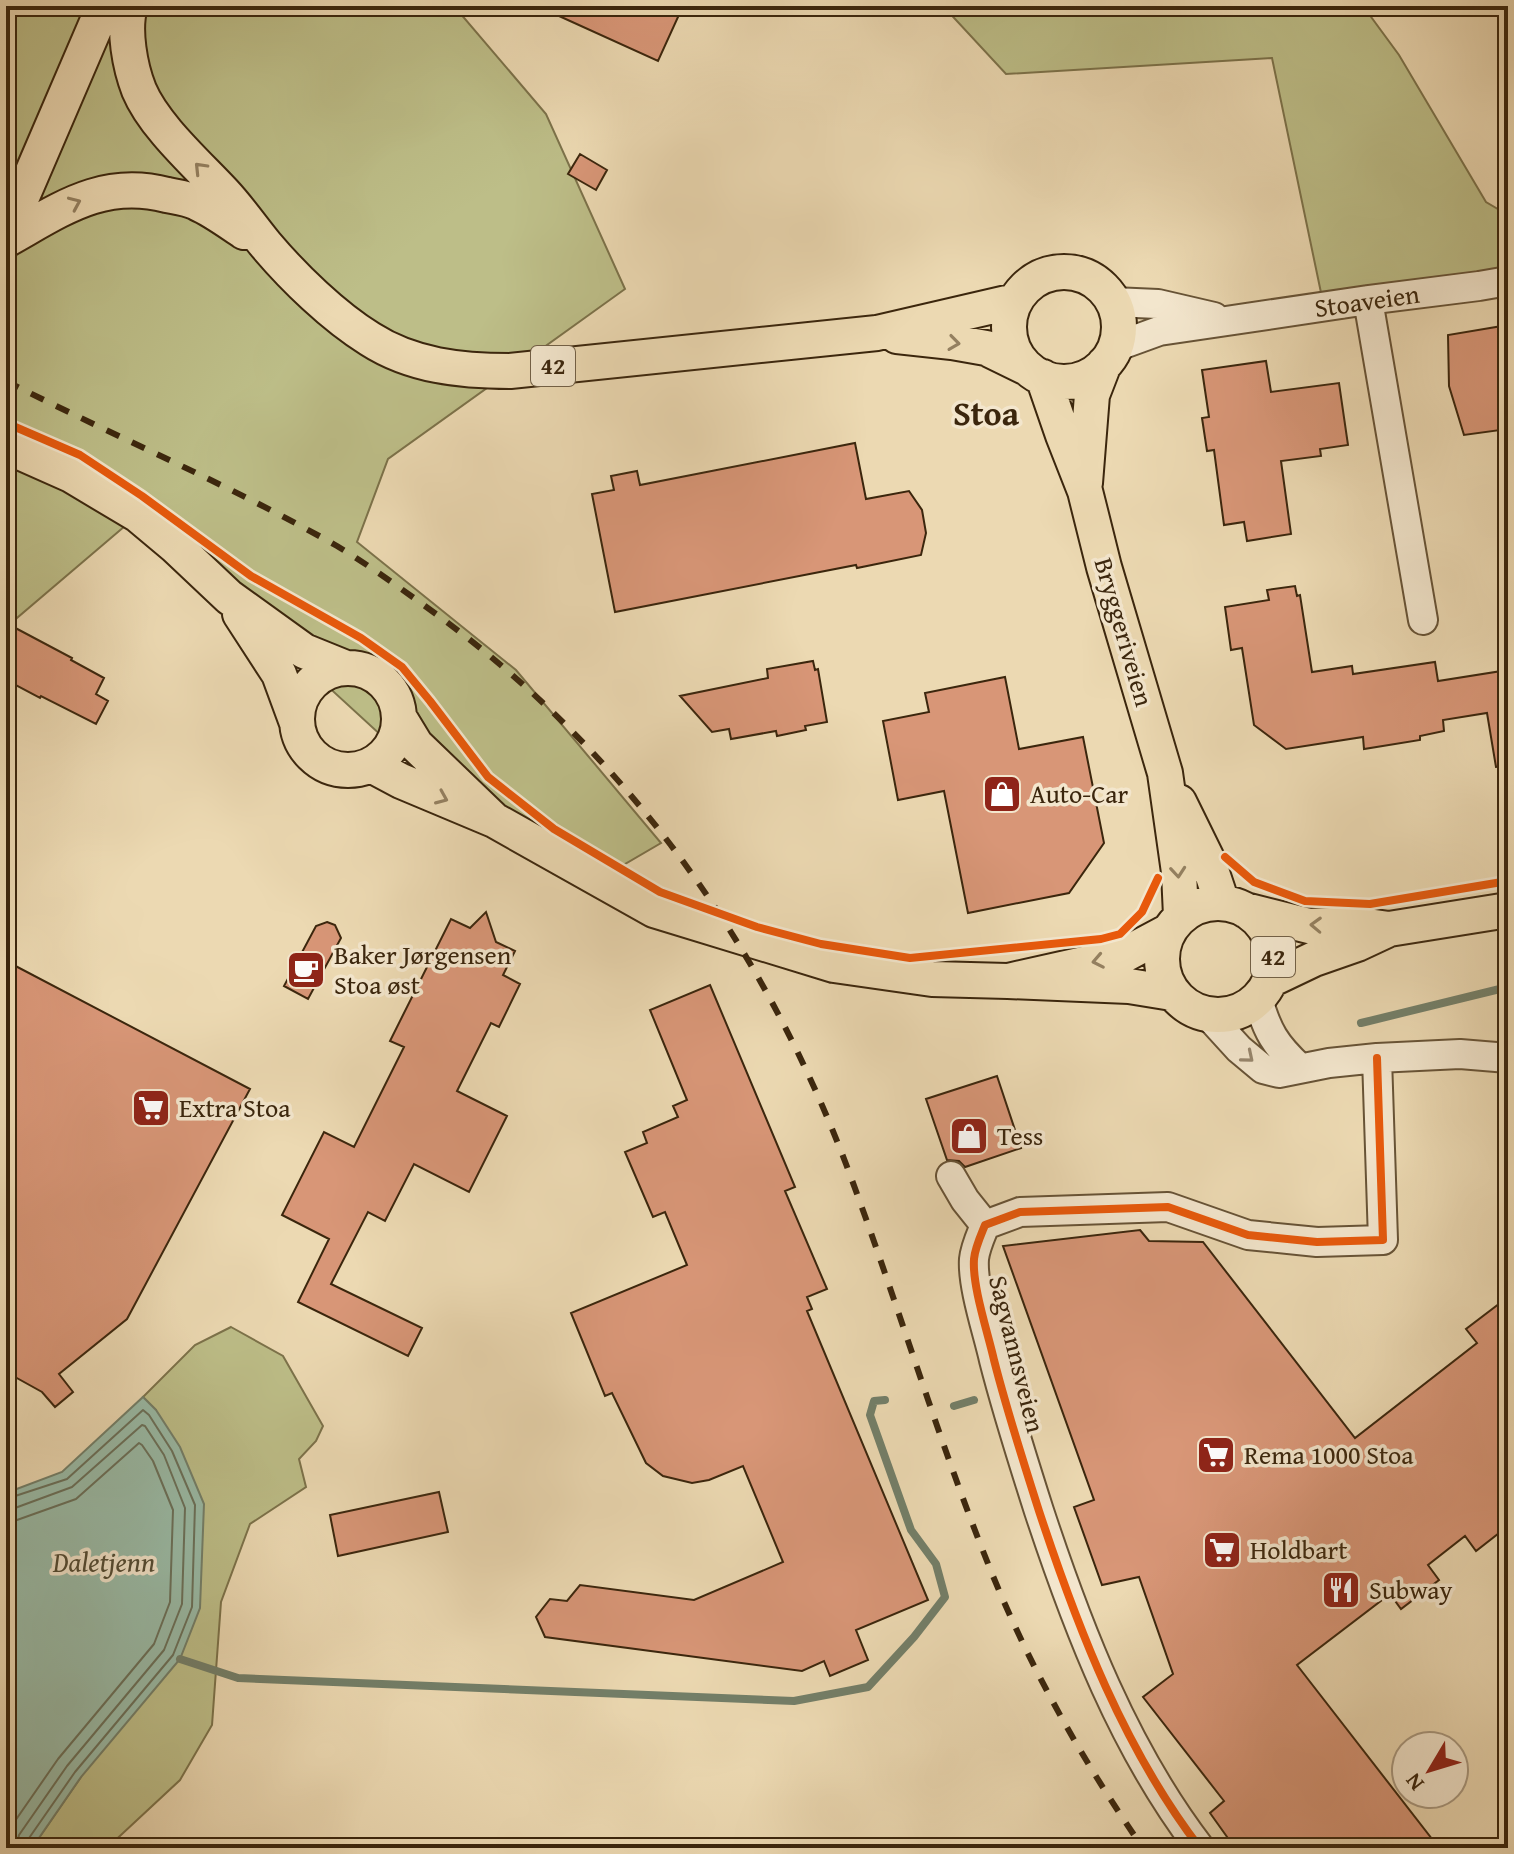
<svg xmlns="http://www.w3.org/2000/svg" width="1514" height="1854" font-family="'Gentium Book Plus',serif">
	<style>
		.green { fill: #bdbe88; stroke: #7c724a; stroke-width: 2 }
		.water { fill: #99bba7; stroke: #737f69; stroke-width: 2 }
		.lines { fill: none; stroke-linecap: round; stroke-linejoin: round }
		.shore { stroke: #6a705a; stroke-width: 2 }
		.stream { stroke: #737f69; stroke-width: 8 }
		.building { fill: #d89677; stroke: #3b260d; stroke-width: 2 }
		.minor-casing { stroke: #675336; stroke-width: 32 }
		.major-casing { stroke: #3b260d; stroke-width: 38 }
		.minor { stroke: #f3e6cd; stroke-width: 28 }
		.major { stroke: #ecd9b2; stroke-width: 34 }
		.rail { stroke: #3b260d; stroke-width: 6; stroke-dasharray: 14 14; stroke-linecap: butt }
		.cycleway-casing { stroke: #f3e6cd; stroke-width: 13 }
		.cycleway { stroke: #e8590c; stroke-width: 8 }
		.oneway { stroke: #948060 }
		.oneway2 { stroke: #97866d }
		.labels { text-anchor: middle; stroke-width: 7; stroke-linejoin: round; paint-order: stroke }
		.shield { fill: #f3e6cd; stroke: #726047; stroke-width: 2 }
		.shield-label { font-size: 24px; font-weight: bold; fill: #3b260d }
		.street-label { font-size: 26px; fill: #3b260d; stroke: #f3e6cd }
		.poi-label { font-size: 26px; fill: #3b260d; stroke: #f3e6cd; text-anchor: start }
		.water-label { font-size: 28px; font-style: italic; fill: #524b34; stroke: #f3e6cd }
		.district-label { font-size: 34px; font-weight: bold; fill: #3b260d; stroke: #f3e6cd }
	</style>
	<rect width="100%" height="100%" fill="#ecd9b2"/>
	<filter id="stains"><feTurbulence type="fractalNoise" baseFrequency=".0025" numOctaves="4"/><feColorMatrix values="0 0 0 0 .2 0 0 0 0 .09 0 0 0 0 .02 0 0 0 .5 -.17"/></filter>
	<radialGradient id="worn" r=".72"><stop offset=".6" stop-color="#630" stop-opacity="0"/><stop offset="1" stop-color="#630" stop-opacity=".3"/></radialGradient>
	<!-- green -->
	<path class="green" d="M6,6H454L546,114L625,289L388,459L357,542L516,670L661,843L594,882L480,826L215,583L132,520L11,623L6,621Z
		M943,6H1363L1399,55L1486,202L1508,215V270L1324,307L1272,58L1006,74Z
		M231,1327L283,1356L323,1426L316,1441L299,1459L306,1487L250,1524L221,1602L212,1725L180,1780L107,1848H32L81,1777L156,1410L143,1397L195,1345Z"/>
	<!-- water -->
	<path class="water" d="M143,1397L156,1410L180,1447L204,1504L200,1608L180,1659L81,1777L32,1848H6V1493L62,1472Z"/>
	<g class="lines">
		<!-- shore -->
		<path class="shore" d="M6,1499L67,1479L143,1410L149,1415L172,1451L195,1505L192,1607L173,1655L75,1772L27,1841L26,1848
			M6,1510L15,1508L72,1487L142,1425L145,1426L164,1455L185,1508L182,1604L164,1650L67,1766L19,1835L16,1848
			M6,1522L17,1520L76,1499L139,1443L142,1445L153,1461L173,1510L170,1602L154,1644L58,1759L6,1834"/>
		<!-- stream -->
		<path class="stream" d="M1361,1023L1508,987
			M954,1406L974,1400
			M180,1659L238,1678L794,1701L868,1687L914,1637L945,1597L936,1564L911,1530L870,1415L874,1401L885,1400"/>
	</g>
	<!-- building -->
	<path class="building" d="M537,6H683L658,61Z
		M580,154L607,170L596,190L568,174Z
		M1508,325V429L1464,435L1449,386L1448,335Z
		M1266,361L1271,392L1339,383L1348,445L1320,449L1321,456L1281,461L1291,534L1247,541L1244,522L1224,525L1214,450L1207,451L1202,418L1209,417L1202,370Z
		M855,443L866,499L909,491L922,510L926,533L921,555L857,568L856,565L615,612L592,494L614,490L611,476L637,471L640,485Z
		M1295,586L1297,596L1300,595L1312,672L1352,666L1353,674L1435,662L1438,681L1508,670V766L1496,767L1487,713L1443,720L1444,731L1420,736V740L1364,749L1363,737L1286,749L1254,725L1242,648L1231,650L1225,607L1269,600L1267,590Z
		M6,623L72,658L71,660L104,678L96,694L108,701L96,724L41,696L40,698L6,680Z
		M813,661L815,670L818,669L827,722L805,726L806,730L777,736L776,731L731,739L729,729L712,732L680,696L768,678L767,669Z
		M1005,677L1019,749L1083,737L1104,843L1069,893L968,913L944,791L898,800L883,721L929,712L925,693Z
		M486,912L496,942L515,951L503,975L520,984L499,1027L491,1023L457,1091L507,1116L469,1192L414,1164L385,1221L368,1212L331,1284L422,1328L408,1356L298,1302L329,1239L282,1215L324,1132L354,1147L404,1047L390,1041L451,919L470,928Z
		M327,922L335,925L341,938L308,999L284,986L316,926Z
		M6,961L250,1089L127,1319L59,1374L73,1392L55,1407L42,1392L6,1372Z
		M710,985L795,1187L785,1191L827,1289L807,1297L812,1309L807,1311L928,1600L856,1630L868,1660L830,1676L824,1661L802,1671L545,1637L536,1617L550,1599L567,1601L580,1585L694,1600L783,1562L743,1466L709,1480L692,1483L663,1476L646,1463L612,1393L605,1396L571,1313L687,1265L665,1212L653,1217L625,1152L647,1143L643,1132L678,1117L673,1106L687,1100L650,1010Z
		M997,1076L1021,1148L965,1167L959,1161L947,1160L926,1099Z
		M1140,1230L1149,1241L1203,1242L1355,1438L1477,1343L1466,1329L1508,1297V1526L1476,1551L1465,1536L1428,1565L1439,1580L1401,1609L1390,1594L1297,1665L1439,1848H1235L1210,1813L1224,1801L1143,1697L1173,1674L1139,1577L1102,1585L1074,1507L1094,1500L1003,1246Z
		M439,1492L448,1532L338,1556L330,1515Z"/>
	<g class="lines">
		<!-- minor casing -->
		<g class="minor-casing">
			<path id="minor" d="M1368,300L1423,620
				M1113,302L1158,304L1214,317
				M1115,347L1159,331L1368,300L1479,286L1508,281
				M1258,999C1267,1031 1275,1045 1300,1068
				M1208,1015L1239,1049L1263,1069L1279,1073L1329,1063L1377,1058L1460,1054L1508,1058
				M951,1176L965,1200L985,1225
				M1200,1848C1124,1749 1078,1629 1039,1511C1023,1461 1007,1411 994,1360C988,1333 972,1286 974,1259C975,1248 981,1235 985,1225L1020,1212L1168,1207L1248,1235L1317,1242L1383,1240L1377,1058"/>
		</g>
		<!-- major casing -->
		<g class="major-casing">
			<path id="major" d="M130,6C123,30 130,67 139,90C154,126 197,164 224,193C239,209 252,228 266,245C294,278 333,316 370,339C412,366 461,371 510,371L877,333L1015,301
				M6,234L104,6
				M6,240C60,210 102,178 167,195C177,197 188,198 197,203C213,210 229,222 244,232
				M1009 327a55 55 0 1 1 110 0a55 55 0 1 1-110 0Z
				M897,336L952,342L986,348L1027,368
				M1043,377L1063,435L1085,491L1104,567L1165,773L1179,872L1181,916
				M6,446L71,475L138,515L175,546L229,597L304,651L346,668
				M1085,483L1092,395L1104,364
				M240,614L279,674L297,723
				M297 719a51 51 0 1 1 102 0a51 51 0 1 1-102 0Z
				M371,765L401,781L494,820L416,745L399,717
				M1179,802L1208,861L1222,903
				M494,820L654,910L834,965L932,979L1008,981
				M1162 959a56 56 0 1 1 112 0a56 56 0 1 1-112 0Z
				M1245,910L1309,926L1353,924L1389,929L1508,910
				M1169,931L1124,955L1008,981L1129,986L1172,993
				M1270,980L1314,959L1357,944L1387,930"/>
		</g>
		<!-- minor -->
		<use href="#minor" class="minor"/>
		<!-- major -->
		<use href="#major" class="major"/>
		<!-- rail -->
		<path class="rail" d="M6,381C116,437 230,485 337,546C367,564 396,585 425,606C622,747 760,939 846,1164C897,1300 938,1441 993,1576C1032,1671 1084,1763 1143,1848"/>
		<!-- cycleway casing -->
		<g class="cycleway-casing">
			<path id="cycleway" d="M6,423L80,455L142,496L251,576L361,638L402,667L430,701L488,777L554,829L660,892L757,927L821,944L910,958L1101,939L1120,934L1142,912L1158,878
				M1225,857L1254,882L1305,901L1370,904L1508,881
				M1200,1848C1124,1749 1078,1629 1039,1511C1023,1461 1007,1411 994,1360C988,1333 972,1286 974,1259C975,1248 981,1235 985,1225L1020,1212L1168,1207L1248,1235L1317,1242L1383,1240L1377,1058"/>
		</g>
		<!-- cycleway -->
		<use href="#cycleway" class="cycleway"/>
	</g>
	<!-- one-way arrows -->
	<defs><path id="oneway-chevron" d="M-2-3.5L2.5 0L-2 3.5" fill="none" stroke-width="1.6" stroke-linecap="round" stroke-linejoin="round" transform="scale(2)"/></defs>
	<g class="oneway">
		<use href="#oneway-chevron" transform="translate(200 168) rotate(-134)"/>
		<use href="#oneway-chevron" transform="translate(75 203) rotate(-24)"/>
		<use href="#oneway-chevron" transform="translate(954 343) rotate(8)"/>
		<use href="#oneway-chevron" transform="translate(442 798) rotate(23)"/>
		<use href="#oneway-chevron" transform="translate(1178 872) rotate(85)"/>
		<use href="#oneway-chevron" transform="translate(1316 925) rotate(-178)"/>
		<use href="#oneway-chevron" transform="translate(1098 961) rotate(169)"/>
	</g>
	<use class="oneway2" href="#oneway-chevron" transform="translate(1248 1057) rotate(40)"/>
	<!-- icons -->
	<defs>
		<g id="shop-square" transform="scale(2)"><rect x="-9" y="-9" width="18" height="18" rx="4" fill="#8f2418" stroke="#f3e6cd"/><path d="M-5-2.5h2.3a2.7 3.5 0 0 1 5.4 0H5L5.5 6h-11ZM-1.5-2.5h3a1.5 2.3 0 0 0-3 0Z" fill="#fff"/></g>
		<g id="cafe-square" transform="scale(2)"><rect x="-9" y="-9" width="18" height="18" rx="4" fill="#8f2418" stroke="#f3e6cd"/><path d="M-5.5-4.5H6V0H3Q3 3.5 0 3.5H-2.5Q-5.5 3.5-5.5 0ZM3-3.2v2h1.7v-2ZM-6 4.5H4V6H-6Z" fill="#fff"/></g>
		<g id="supermarket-square" transform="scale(2)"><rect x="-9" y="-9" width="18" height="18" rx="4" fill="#8f2418" stroke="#f3e6cd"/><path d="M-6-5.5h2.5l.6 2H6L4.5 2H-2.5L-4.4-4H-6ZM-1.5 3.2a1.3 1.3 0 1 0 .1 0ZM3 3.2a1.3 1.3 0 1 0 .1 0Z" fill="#fff"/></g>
		<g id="restaurant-square" transform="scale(2)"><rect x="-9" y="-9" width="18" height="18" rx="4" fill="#8f2418" stroke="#f3e6cd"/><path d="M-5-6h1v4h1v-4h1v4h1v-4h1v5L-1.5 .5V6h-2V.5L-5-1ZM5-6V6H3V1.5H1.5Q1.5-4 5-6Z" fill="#fff"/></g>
	</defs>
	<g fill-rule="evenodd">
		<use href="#shop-square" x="1002" y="794"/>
		<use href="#cafe-square" x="306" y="970"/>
		<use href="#supermarket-square" x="151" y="1108"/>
		<use href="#shop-square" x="969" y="1136"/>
		<use href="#supermarket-square" x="1216" y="1455"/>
		<use href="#supermarket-square" x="1222" y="1550"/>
		<use href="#restaurant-square" x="1341" y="1590"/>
	</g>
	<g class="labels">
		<!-- shield labels -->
		<g class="shield">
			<rect x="531" y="346" width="44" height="40" rx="6"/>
			<rect x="1251" y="937" width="44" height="40" rx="6"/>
		</g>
		<g class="shield-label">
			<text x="553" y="374">42</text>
			<text x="1273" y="965">42</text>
		</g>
		<!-- street labels -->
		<g class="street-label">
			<text transform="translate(1367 301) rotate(-8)" y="9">Stoaveien</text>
			<text transform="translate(1124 632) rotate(74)" y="9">Bryggeriveien</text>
			<text transform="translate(1017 1354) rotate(76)" y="9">Sagvannsveien</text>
		</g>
		<!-- poi labels -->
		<g class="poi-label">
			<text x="1030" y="803">Auto-Car</text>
			<text x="334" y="964">Baker Jørgensen<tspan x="334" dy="30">Stoa øst</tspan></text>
			<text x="179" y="1117">Extra Stoa</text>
			<text x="997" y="1145">Tess</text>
			<text x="1244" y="1464">Rema 1000 Stoa</text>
			<text x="1250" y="1559">Holdbart</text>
			<text x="1369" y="1599">Subway</text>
		</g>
		<!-- water labels -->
		<g class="water-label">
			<text x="104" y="1572">Daletjenn</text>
		</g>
		<!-- district labels -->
		<g class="district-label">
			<text x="986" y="425">Stoa</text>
		</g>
	</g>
	<!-- margin -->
	<rect width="1514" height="1854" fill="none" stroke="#ecd9b2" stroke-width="32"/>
	<rect x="8" y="8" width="1498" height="1838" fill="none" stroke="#3b260d" stroke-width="4"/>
	<rect x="16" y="16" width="1482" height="1822" fill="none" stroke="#3b260d" stroke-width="2"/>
	<!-- north arrow -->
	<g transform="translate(1430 1770) rotate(232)"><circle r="38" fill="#f3e6cd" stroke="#a99980" stroke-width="2"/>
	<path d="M0-6L14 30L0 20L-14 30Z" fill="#8f2418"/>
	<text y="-12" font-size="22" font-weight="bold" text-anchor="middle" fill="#3b260d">N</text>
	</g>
	<rect width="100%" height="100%" filter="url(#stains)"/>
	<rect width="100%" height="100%" fill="url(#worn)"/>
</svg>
